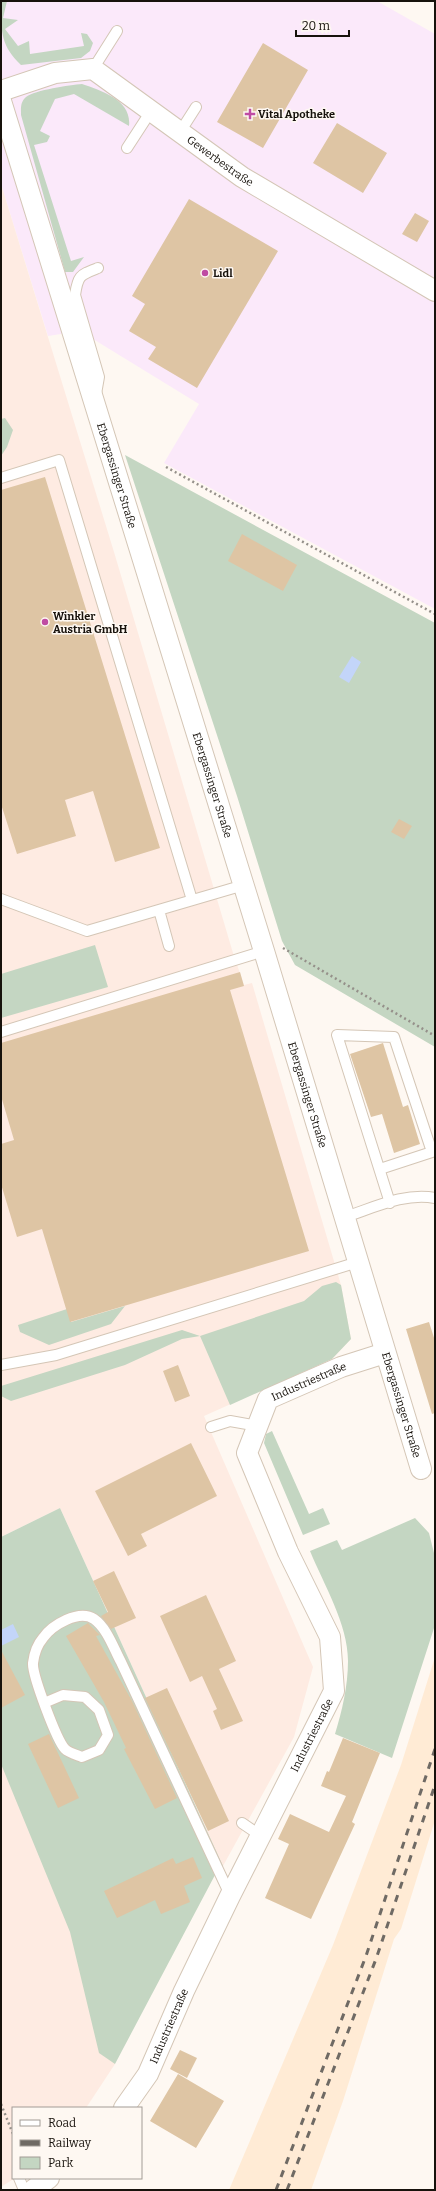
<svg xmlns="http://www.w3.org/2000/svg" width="436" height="2191" font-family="Bitter,serif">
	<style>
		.commercial { fill: #fbe9fa }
		.industrial { fill: #feebe2 }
		.built { fill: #ffebd5 }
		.green { fill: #c4d6c2 }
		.water { fill: #c3d5f9 }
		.building { fill: #dec5a4 }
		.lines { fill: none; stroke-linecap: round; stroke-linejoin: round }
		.lane-casing { stroke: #d4c6b6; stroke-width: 12 }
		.street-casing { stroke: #d4c6b6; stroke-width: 22 }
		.path { stroke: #95908a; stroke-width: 2.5; stroke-dasharray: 2 3; stroke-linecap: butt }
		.lane { stroke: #fff; stroke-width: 10 }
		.street { stroke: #fff; stroke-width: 20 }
		.rail { stroke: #6f6a64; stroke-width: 3; stroke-dasharray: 7 7; stroke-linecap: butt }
		.poi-dot { fill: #bf4ba3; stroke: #fef8f2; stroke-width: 1.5 }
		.labels { text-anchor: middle; stroke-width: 3; stroke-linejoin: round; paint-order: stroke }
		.poi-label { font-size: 11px; font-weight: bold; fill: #17120c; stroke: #fef8f2; text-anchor: start }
		.street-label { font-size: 11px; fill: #17120c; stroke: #fef8f2 }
	</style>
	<rect width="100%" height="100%" fill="#fef8f2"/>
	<!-- commercial -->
	<path class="commercial" d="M1,1H377L435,34V609L164,463L199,404L80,331L48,336L1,184Z"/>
	<!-- industrial -->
	<path class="industrial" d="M1,184L114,552L233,953L244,985L252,983L341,1285L351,1339L332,1359L204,1416L313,1667L294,1737L223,1866L60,1508L1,1537Z
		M1,1726L82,1933L115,2064L86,2108H13V2178H15L1,2187Z"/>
	<!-- built -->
	<path class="built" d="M435,1657V1820L401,1929L394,1939L343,2101L311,2190H229L333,1945L401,1765Z"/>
	<!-- green -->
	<path class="green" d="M1,1H7L3,18L18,20L5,29L18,46L29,41L30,54L84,46L81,33L87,34L93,43L90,51L81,58L21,65C0,45 1,30 1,1Z
		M82,84C102,91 132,100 129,126L74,94L55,99L40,131L50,136L47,142L34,145L71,261L84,257L73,272H65L21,115C21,109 20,102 26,97C35,90 70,85 82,84Z
		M5,418L13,430L7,447L1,456V419Z
		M125,455L435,623V1047L295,965L282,941L237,796Z
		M95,945L108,987L1,1018V974Z
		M336,1282L341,1285L351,1339L332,1359L230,1405L200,1336L182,1339L125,1365L11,1401L1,1396V1386L182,1330L200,1336L304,1301L322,1286Z
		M125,1306L111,1324L49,1345L20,1332L18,1325L67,1309L71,1322Z
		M272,1431L309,1514L323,1508L330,1524L303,1535L264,1443L266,1434Z
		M60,1508L223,1866L215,1875L115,2064L99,2053L70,1932L1,1764V1537Z
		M415,1518L429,1533L435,1557V1625L392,1758L335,1734C342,1711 348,1686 348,1661C348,1624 324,1585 310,1551L337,1540L342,1550Z"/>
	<!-- water -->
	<path class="water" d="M352,656L361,662L349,683L339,677Z
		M13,1624L19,1637L1,1646V1630Z"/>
	<!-- building -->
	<path class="building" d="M263,43L308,70L263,148L217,122Z
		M337,123L387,153L363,193L313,163Z
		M189,199L278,251L197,388L148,359L156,347L129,331L145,304L132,296Z
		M415,213L429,221L417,242L402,234Z
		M45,477L160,848L115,862L93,791L65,800L76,836L17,854L1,804V490Z
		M242,534L297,565L283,591L228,561Z
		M399,819L412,826L404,839L391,832Z
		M240,972L244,986L230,990L309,1251L70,1322L42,1229L17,1237L1,1184V1144L14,1140L1,1096V1043Z
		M383,1043L403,1107L408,1105L420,1144L394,1153L382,1114L371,1117L350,1054Z
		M429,1322L435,1341V1413L432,1414L406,1329Z
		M178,1365L190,1396L175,1402L163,1371Z
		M191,1443L217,1496L141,1534L147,1546L128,1556L95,1491Z
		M114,1571L136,1618L111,1629L101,1616L108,1612L93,1581Z
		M206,1595L236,1661L219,1669L243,1721L221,1730L213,1711L217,1709L202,1676L190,1682L160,1616Z
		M88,1623L100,1635L96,1636L132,1701L177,1798L155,1809L124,1749L126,1748L104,1702L66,1636Z
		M1,1650L25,1695L1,1708Z
		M167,1688L229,1821L208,1831L145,1698Z
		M49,1734L79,1798L58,1808L28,1744Z
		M343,1738L380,1753L352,1822L355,1824L311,1919L265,1898L289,1844L278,1839L290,1814L329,1832L346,1796L321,1786L327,1771L329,1772Z
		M193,1857L202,1878L184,1886L190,1902L161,1914L155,1900L117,1918L104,1891L173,1858L176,1864Z
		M180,2050L197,2058L187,2078L170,2069Z
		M178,2074L224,2101L196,2148L150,2121Z"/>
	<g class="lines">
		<!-- lane casing -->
		<g class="lane-casing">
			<path id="lane" d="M93,69L117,31
				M180,132L196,107
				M127,148L151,111
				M96,394L99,377L75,295C78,275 80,275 98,268
				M1,478L59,460L192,900
				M1,899L87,931L244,885
				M159,910L169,946
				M1,1032L264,951
				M380,1169L432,1152L394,1037L337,1035L390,1203
				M345,1217C373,1208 405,1192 435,1198
				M1,1365L56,1355L358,1262
				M211,1427L230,1421L258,1426
				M44,1703L63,1695L85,1697L99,1710L108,1735L99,1750L82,1757C77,1755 69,1753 65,1749C57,1741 32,1675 33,1663C34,1655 37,1645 43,1638C52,1625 79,1609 94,1619C107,1628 114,1649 121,1662L230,1895
				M242,1823L261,1836
				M19,2178L24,2190"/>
		</g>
		<!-- street casing -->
		<g class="street-casing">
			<g id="street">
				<path id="s1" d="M1,91L55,73L93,69L242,177L435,291"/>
				<path id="s2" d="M1,101L264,951L421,1469"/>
				<path id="s3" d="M124,2108L148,2074L184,1991L230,1896L334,1691L330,1637L288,1552L247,1453L268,1399L341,1367L385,1353"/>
				<path d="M33,2190L49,2178"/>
			</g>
		</g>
		<!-- path -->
		<path class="path" d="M166,467L435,614
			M283,948L435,1036
			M1,2104L13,2134"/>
		<!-- lane -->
		<use href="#lane" class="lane"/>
		<!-- street -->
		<use href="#street" class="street"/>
		<!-- rail -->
		<path class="rail" d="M276,2190L366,1956L435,1749
			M287,2190L376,1959L435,1785"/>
	</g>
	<!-- markers -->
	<g class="poi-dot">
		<path d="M248 108h4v4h4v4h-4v4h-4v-4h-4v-4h4z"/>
		<circle cx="205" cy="273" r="4"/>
		<circle cx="45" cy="622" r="4"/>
	</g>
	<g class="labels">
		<!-- poi labels -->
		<g class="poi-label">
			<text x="258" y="118">Vital Apotheke</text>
			<text x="213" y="277">Lidl</text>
			<text x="53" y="620">Winkler<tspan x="53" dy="13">Austria GmbH</tspan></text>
		</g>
		<!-- street labels -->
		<g class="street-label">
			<text dy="4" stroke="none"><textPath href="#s1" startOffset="252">Gewerbestraße</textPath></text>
			<text dy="4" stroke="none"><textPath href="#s2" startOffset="392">Ebergassinger Straße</textPath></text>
			<text dy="4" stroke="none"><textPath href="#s2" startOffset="716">Ebergassinger Straße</textPath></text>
			<text dy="4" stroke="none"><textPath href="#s2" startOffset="1040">Ebergassinger Straße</textPath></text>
			<text dy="4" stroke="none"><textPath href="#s3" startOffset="826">Industriestraße</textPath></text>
			<text dy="4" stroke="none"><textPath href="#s2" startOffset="1364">Ebergassinger Straße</textPath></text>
			<text dy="4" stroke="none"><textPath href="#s3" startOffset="418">Industriestraße</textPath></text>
			<text dy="4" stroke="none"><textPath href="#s3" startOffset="94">Industriestraße</textPath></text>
		</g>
	</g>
	<!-- border -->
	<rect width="436" height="2191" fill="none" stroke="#17120c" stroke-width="4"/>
	<!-- legend -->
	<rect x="12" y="2107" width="130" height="72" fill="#fef8f2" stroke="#a29c96"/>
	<rect x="20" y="2120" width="20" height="6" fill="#ffffff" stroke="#a29c96"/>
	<text x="48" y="2127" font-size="12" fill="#17120c">Road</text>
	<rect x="20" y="2140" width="20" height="6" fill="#6f6a64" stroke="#a29c96"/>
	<text x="48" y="2147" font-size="12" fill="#17120c">Railway</text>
	<rect x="20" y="2157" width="20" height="12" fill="#c4d6c2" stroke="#a29c96"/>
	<text x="48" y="2167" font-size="12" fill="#17120c">Park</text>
	<!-- scale -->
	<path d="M296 30v6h53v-6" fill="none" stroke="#17120c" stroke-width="2"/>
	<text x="302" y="30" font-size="12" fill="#17120c" stroke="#fef8f2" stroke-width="3" paint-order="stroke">20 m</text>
</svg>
